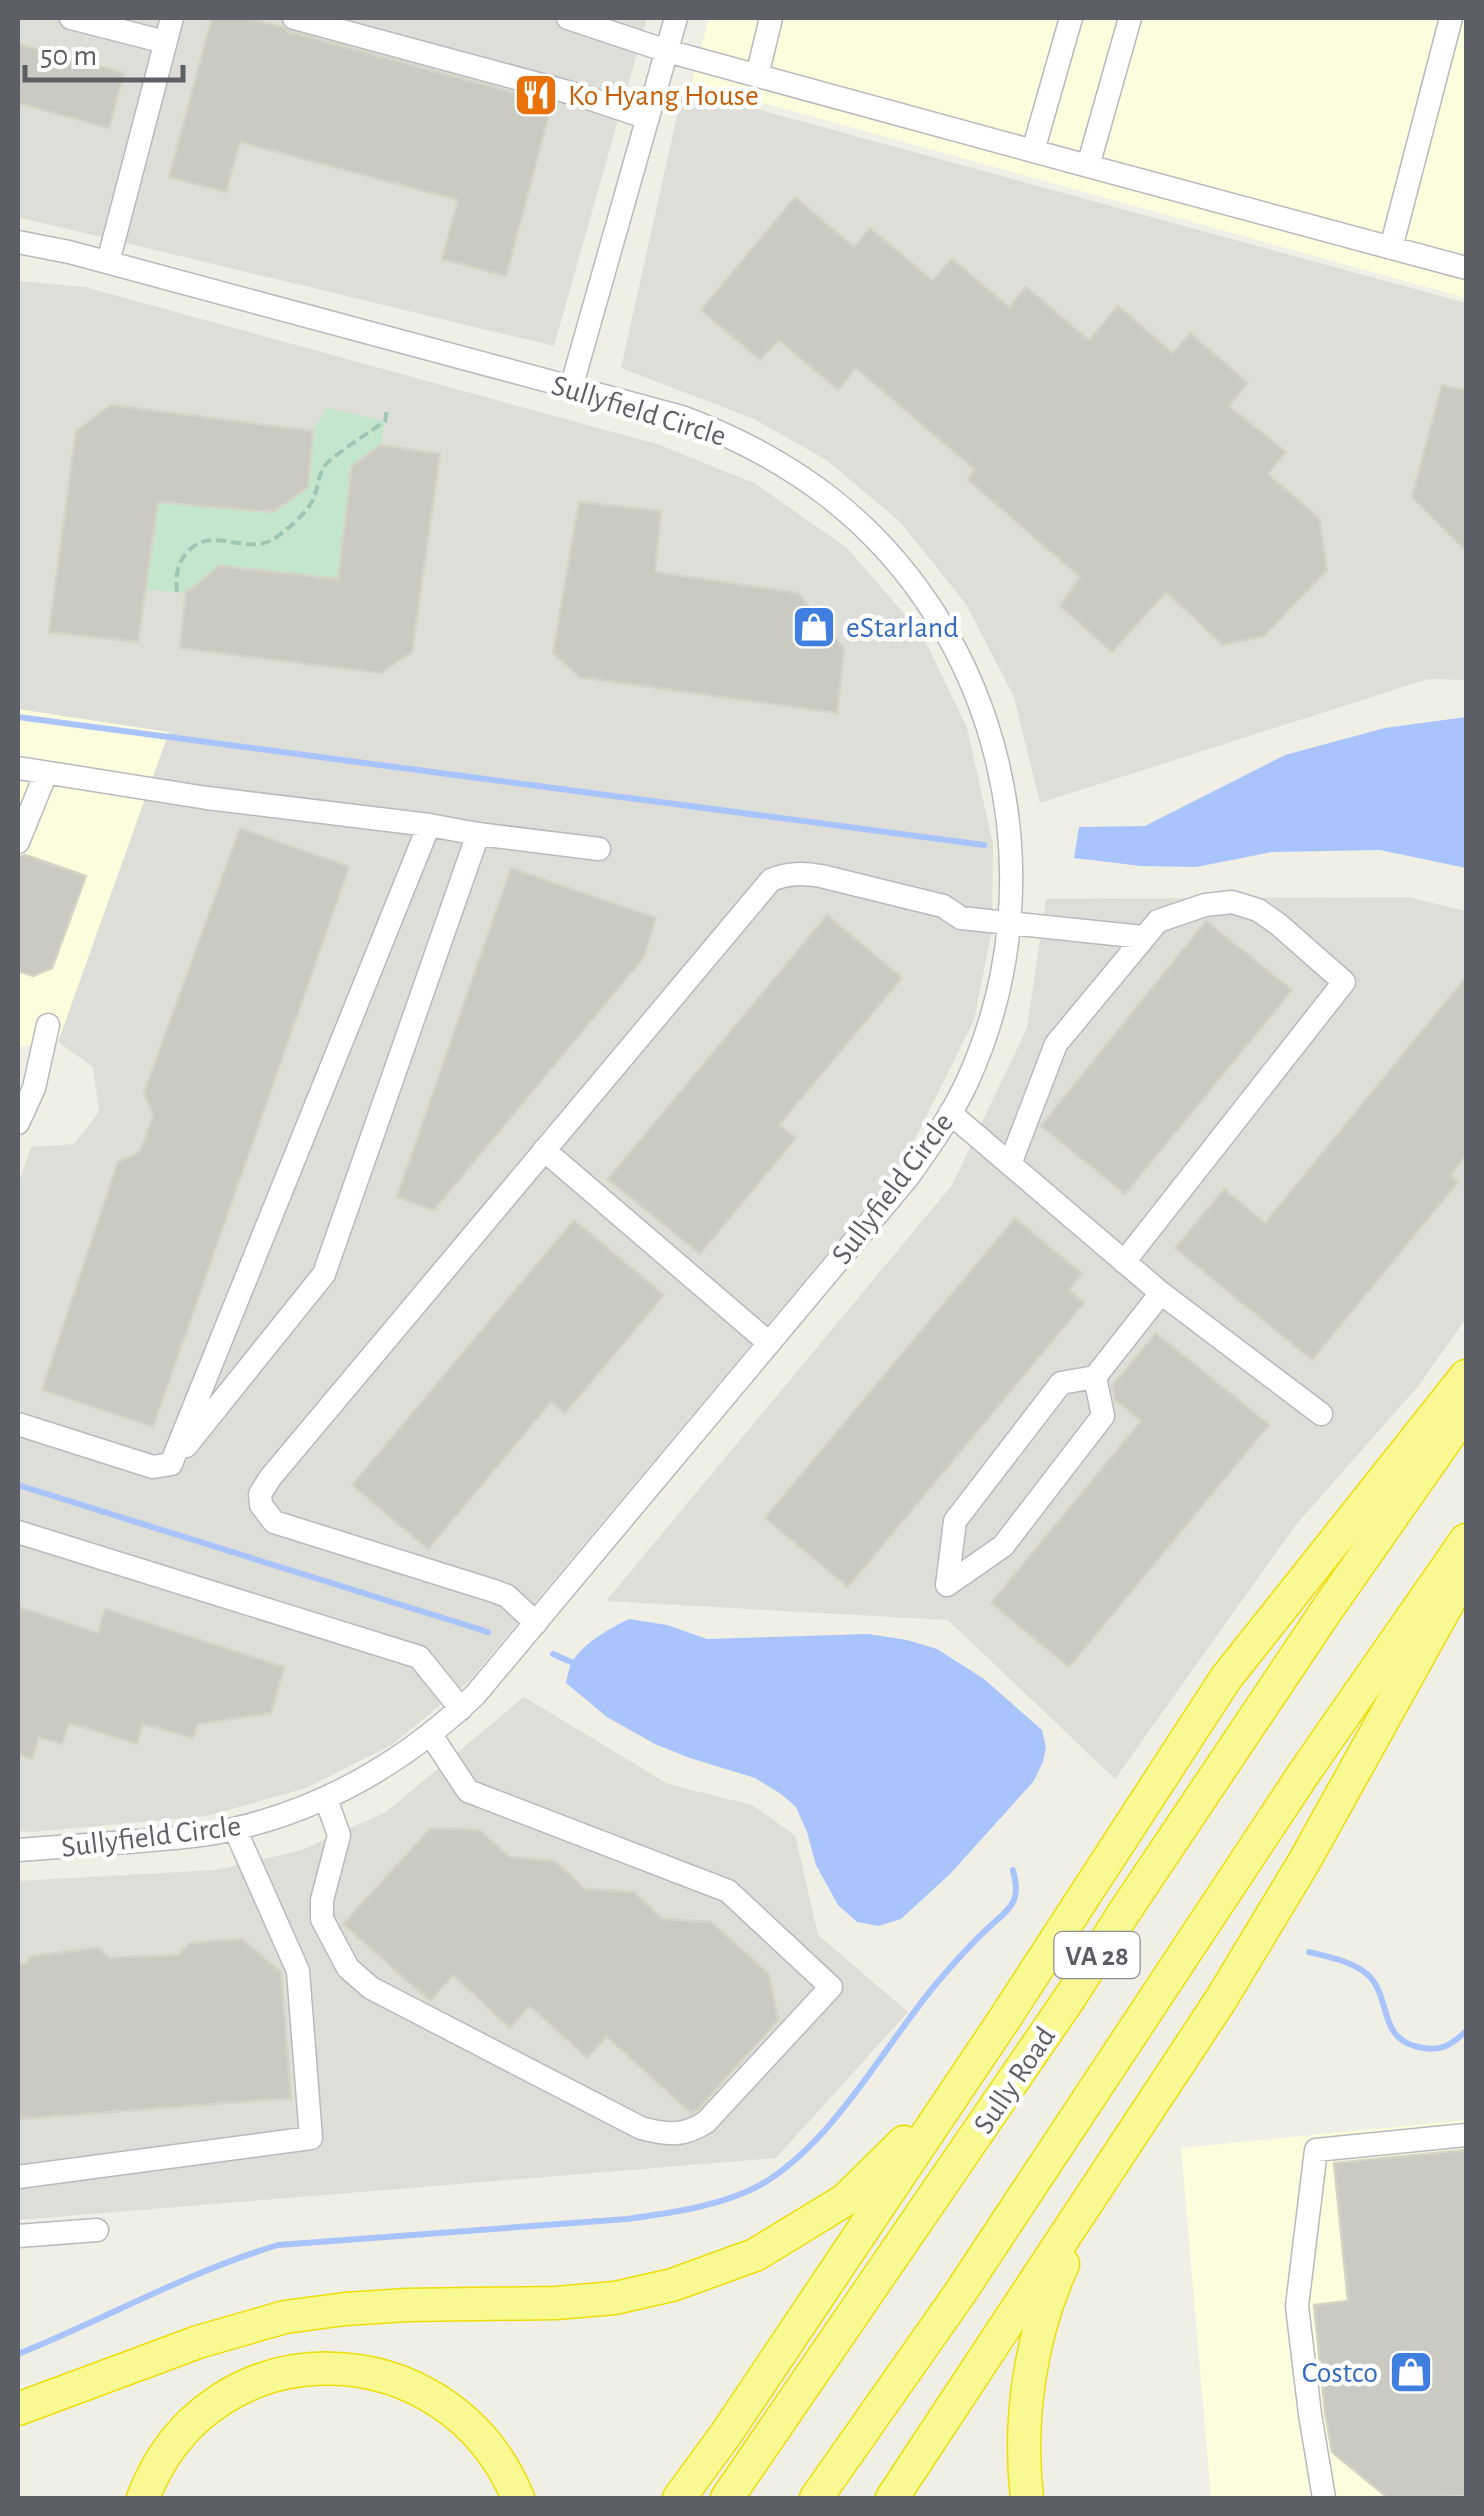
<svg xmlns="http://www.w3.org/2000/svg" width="1484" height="2516" font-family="'Alegreya Sans',sans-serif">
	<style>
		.commercial { fill: #fcfddd }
		.industrial { fill: #deded8 }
		.green { fill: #c3e6cc }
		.water { fill: #a9c3fc }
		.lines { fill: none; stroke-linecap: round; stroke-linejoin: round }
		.stream { stroke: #a9c3fc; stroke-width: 6 }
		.building { fill: #cacac2; stroke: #d4d3c4; stroke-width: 2.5 }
		.minor-casing { stroke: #b8b9bf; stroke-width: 25 }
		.highway-casing { stroke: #edde08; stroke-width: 35 }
		.path { stroke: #9dc6b3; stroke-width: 4; stroke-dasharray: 10 5; stroke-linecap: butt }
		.minor { stroke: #fff; stroke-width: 22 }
		.highway { stroke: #f9f993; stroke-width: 32 }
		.labels { text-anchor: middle; stroke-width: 9; stroke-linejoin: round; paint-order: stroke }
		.shield { fill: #fff; stroke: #8e8f94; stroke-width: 2.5 }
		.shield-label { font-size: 28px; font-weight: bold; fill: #5d5f66 }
		.food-label { font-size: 30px; fill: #c56008; stroke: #fff; text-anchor: start }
		.street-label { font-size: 30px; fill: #5d5f66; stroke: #fff }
		.shop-label { font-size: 30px; fill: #366cbe; stroke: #fff; text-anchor: start }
	</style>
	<rect width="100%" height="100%" fill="#efefe6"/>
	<!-- commercial -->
	<path class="commercial" d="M709,18H1466V298L692,83Z
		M18,709L169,732L58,1042L18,1047Z
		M1466,2120V2498H1211L1181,2148Z"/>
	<!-- industrial -->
	<path class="industrial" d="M18,18H647L554,346L18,217Z
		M683,89L1466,303V680L1428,679L1040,803L1014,697L966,604L900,522L828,461L754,419L621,368Z
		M18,281L85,287L660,445L754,483L846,547L922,634L967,728L993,844L992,930L974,1020L902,1165L469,1681L393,1744L306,1788L207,1816L33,1832L18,1831V1185L31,1147L74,1144L99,1112L93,1067L58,1042L169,732L18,709Z
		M1408,897L1466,911V1318L1420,1384L1295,1526L1115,1779L948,1620L606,1601L952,1185L1027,1028L1046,899Z
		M524,1697L668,1784L752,1805L795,1835L818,1935L908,2012L776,2158L18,2220V1881L216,1870L299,1851L386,1812Z"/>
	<!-- green -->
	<path class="green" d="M327,408L385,421L381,445L352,466L337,579L219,566L186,593L146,589L158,502L273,512L305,489L313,431Z"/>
	<!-- water -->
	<path class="water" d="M1466,717V868L1380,850L1272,852L1196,867L1141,866L1074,858L1079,827L1145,826L1285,755L1385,728Z
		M629,1619L667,1625L707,1639L868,1634L907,1640L937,1649L984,1679L1042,1730L1046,1747L1043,1762L1033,1782L950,1874L901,1919L879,1926L857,1922L838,1905L816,1865L807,1832L796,1807L781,1794L755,1778L690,1758L655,1744L607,1717L566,1683C568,1675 569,1666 574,1659C586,1642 610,1628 629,1619Z"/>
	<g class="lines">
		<!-- stream -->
		<path class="stream" d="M18,717L984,845
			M18,1485L488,1632
			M553,1654L571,1662
			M1309,1952C1328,1957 1352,1961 1367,1974C1392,1996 1377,2038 1418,2047C1440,2052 1451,2046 1466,2031
			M18,2354C105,2319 188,2272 278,2245L627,2219C671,2213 729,2205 767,2181C837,2136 883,2048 936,1984C952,1965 970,1945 988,1928C997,1919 1009,1912 1014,1900C1018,1890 1015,1880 1013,1870"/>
	</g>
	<!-- building -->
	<path class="building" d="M212,18H247L282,27L290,32L552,103L506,276L442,259L458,200L240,142L226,192L169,177Z
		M18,44L124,73L109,128L18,103Z
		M795,197L854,247L870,228L932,280L952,259L1009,307L1026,287L1089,340L1118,306L1173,353L1190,333L1248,383L1229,406L1286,452L1268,474L1319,518L1327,570L1264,636L1223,645L1166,592L1112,652L1060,606L1080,577L968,480L974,469L856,368L838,390L779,340L760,360L701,310Z
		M1442,385L1466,391V551L1412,497Z
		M111,405L313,431L308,487L273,512L158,502L138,642L49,632L76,431Z
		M381,445L440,454L412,652L381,673L180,648L186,593L219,566L338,579L352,466Z
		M579,502L661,511L655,572L798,593L844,649L837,713L579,677L553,653Z
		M240,828L349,867L153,1427L42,1390L118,1162L140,1152L153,1116L144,1093Z
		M25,855L86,876L52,968L33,976L18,971V857Z
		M511,868L656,918L644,957L434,1210L397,1197Z
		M827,915L902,978L779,1125L796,1138L700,1254L608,1179Z
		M1206,921L1292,990L1125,1194L1041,1126Z
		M1466,977V1154L1451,1175L1458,1182L1312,1360L1175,1248L1224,1189L1265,1223Z
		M1015,1218L1082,1274L1069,1290L1084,1303L848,1587L765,1518Z
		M574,1220L664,1295L565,1413L551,1402L428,1549L352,1485Z
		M1156,1333L1269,1425L1069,1667L991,1603L1141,1421L1115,1400L1112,1386Z
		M18,1607L98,1633L105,1609L284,1667L271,1713L198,1724L193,1738L143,1724L137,1744L69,1723L62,1744L39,1737L32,1759L18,1754Z
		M430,1829L480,1830L509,1857L555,1861L585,1889L634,1892L662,1919L711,1922L769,1974L778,2020L697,2110L691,2113L607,2037L587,2058L530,2006L510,2028L453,1975L430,2001L343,1924Z
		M242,1939L281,1972L291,2098L18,2119V1964H24L32,1956L98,1948L110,1958L178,1955L190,1943Z
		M1466,2150V2496L1388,2498L1332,2452L1325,2412L1314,2305L1348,2301L1334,2163Z"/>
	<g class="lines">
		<!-- minor casing -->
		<g class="minor-casing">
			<path id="minor" d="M71,18L165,42
				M294,18L579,95L648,118
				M568,18L667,51L1088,166
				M1130,18L1088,166L1466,268
				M757,76L771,18
				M1033,151L1071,18
				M18,242L69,252L682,417C735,437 784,462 829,497C1003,633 1059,879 968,1080C952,1115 930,1146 908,1177L475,1695C407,1760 330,1806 238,1828C206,1836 173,1838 140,1841C99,1844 58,1847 18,1850
				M1391,248L1451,18
				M108,262L172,18
				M571,388L676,18
				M18,768L207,798L429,825L478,834L599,849
				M18,842L46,773
				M950,1113L1161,1293L1095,1377L1061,1383L955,1521L947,1585L1003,1546L1103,1416L1095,1377
				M18,1123L34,1088L48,1025
				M544,1150L769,1343
				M1010,1164L1056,1044L1158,921L1205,905L1232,902L1258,910L1278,924L1344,982L1124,1262
				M1161,1293L1321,1414
				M18,1424L153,1467L171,1464L429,825
				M186,1446L324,1274L478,834
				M18,1532L419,1657L461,1709
				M536,1623L507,1596L494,1591L274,1522L261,1505L260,1494L270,1478L771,880C788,873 803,873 821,876L943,906L961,918L1143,937
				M326,1799L339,1835L322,1900V1919L348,1968L371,1988L641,2128C667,2135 683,2137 706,2122L831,1987L728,1891L468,1791L431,1735
				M18,2177L311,2138L298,1971L235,1829
				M18,2236L97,2230
				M1324,2498L1310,2414L1297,2306L1316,2150L1466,2135"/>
		</g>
		<!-- highway casing -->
		<g class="highway-casing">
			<path id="highway" d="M18,2409L198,2342L285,2317L345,2309L407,2305L556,2303L615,2298L672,2285L755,2255L845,2200L904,2142
				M143,2498C209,2323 448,2328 518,2498
				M679,2498L726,2434L1005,2018L1226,1678L1466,1376
				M727,2498L1071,1996L1123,1914L1326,1611L1466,1411
				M816,2498L960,2293L1304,1773L1466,1540
				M892,2498L1220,2001L1304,1862L1458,1585
				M1027,2498C1018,2420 1030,2336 1063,2264"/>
		</g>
		<!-- path -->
		<path class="path" d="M177,592C175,579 177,565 185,555C208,523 244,555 272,540C285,532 309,512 314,497C318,487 318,476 324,467C330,457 373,430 385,421L387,410"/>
		<!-- minor -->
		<use href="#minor" class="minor"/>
		<!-- highway -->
		<use href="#highway" class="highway"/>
	</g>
	<!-- icons -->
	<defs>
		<g id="restaurant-square" transform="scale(2.25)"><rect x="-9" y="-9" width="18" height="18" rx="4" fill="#e8710a" stroke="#fff"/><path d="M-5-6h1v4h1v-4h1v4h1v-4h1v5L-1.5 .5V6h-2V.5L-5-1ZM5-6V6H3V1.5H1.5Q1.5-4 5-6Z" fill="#fff"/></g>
		<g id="shop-square" transform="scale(2.25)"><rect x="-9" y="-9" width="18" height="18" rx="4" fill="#3f7fe0" stroke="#fff"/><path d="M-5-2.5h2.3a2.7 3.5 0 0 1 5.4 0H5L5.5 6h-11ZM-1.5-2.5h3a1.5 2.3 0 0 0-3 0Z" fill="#fff"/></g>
	</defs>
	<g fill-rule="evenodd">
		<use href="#restaurant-square" x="536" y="95"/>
		<use href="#shop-square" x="814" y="627"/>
		<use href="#shop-square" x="1411" y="2372"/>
	</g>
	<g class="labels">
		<!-- shield labels -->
		<rect class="shield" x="1054.5" y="1932" width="85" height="46" rx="8"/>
		<g class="shield-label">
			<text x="1097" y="1965">VA 28</text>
		</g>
		<!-- food labels -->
		<g class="food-label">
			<text x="568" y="105">Ko Hyang House</text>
		</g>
		<!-- street labels -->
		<g class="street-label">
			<text transform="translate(639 410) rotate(17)" y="10">Sullyfield Circle</text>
			<text transform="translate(892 1188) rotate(-53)" y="10">Sullyfield Circle</text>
			<text transform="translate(151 1836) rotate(-7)" y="10">Sullyfield Circle</text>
			<text transform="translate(1014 2080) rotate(-56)" y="10">Sully Road</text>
		</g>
		<!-- shop labels -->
		<g class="shop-label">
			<text x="846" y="637">eStarland</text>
			<text x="1378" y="2382" text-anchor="end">Costco</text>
		</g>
	</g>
	<!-- border -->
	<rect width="1484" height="2516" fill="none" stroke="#5d5f66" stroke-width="40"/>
	<!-- scale -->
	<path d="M25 65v15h158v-15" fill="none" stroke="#5d5f66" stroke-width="5"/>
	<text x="40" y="65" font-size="30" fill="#5d5f66" stroke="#ffffff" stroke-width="8" paint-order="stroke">50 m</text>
</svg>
